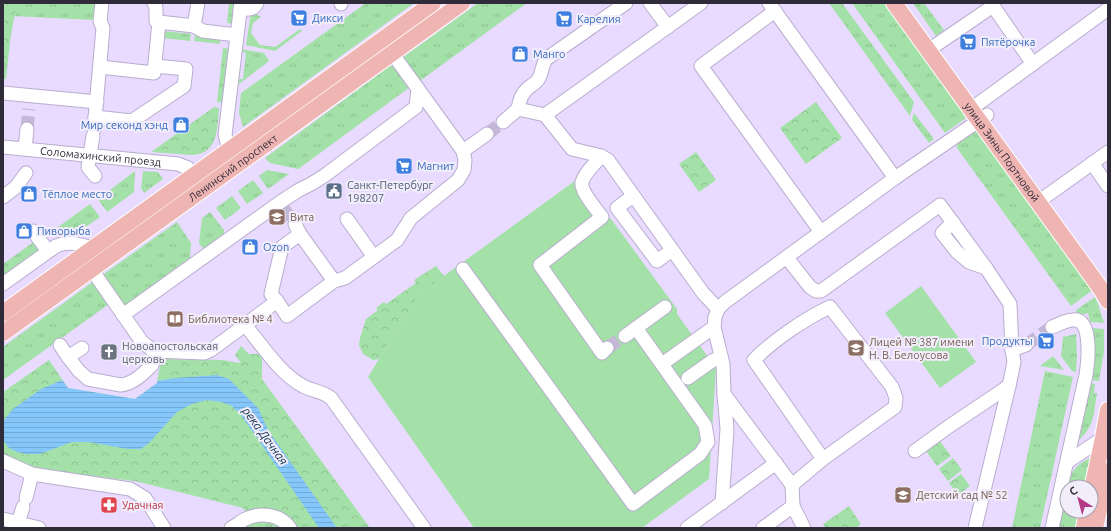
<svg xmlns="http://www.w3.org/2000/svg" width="1111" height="531" font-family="Ubuntu,sans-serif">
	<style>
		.grass { fill: url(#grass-tufts) }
		.forest { fill: url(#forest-crowns) }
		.pitch { fill: #a3e1a8 }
		.water { fill: url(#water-rules) }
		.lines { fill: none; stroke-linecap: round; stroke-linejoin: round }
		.minor-tunnel { stroke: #c3b8d7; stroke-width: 13; stroke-dasharray: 13 6; stroke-linecap: butt }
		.minor-casing { stroke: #b9adcf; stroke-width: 15 }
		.major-casing { stroke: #fff; stroke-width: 18 }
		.minor { stroke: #fff; stroke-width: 13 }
		.major { stroke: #efb5b3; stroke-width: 16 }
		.labels { text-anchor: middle; stroke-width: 4; stroke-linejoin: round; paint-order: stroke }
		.shop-label { font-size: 11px; fill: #366cbe; stroke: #f2edfb; text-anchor: start }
		.street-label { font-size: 11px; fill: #302b38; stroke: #f2edfb }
		.service-label { font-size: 11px; fill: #4e5e75; stroke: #f2edfb; text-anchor: start }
		.education-label { font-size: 11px; fill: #785e54; stroke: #f2edfb; text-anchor: start }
		.worship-label { font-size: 11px; fill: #5b616d; stroke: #f2edfb; text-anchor: start }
		.health-label { font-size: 11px; fill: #be3a42; stroke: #f2edfb; text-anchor: start }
		.water-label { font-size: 12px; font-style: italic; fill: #0e324c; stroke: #f2edfb }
	</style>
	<defs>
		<pattern id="grass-tufts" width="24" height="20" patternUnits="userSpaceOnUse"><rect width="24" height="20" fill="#a3e1a8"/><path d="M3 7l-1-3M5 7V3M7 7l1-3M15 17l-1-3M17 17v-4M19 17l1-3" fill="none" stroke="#8dc191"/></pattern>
		<pattern id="forest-crowns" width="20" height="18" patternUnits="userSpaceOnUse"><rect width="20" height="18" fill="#a3e1a8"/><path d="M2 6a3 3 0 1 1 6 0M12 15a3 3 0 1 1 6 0" fill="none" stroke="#8dc191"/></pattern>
		<pattern id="water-rules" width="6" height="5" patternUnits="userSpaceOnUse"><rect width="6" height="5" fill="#86c7fb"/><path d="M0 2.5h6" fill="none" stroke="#74abd8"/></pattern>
	</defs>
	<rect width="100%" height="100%" fill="#e8dbff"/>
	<!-- grass -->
	<path class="grass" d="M3,3H96L93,20L13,16L6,79H3Z
		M229,3H236L234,24L227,23Z
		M366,3H414L243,127L239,113L241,93Z
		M478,3H527L417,83L402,58Z
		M829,3H842L914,102L910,116Z
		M852,3H887L966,113L963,115L966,118L945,133Z
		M913,3H924L944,30L936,36Z
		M251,13L256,14L261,17L253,23L251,33L260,45L275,47L300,29L302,31L275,51L246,45Z
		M164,31L191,34L190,41L163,38Z
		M195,35L220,38V44L194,41Z
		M223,48L230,49L224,103L217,102Z
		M240,49L264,53L269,61L235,87L238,79H243L246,53L241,52Z
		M390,66L396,67L410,87L301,167L298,169L270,163L265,158Z
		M914,113L934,139L929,143L912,120Z
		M977,128L1094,289L1071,306L957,148V144L958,142Z
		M267,170L289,174L268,189L259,176Z
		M135,171L134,192L107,212L98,199Z
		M143,171L158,172L163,179L144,193L141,188Z
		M253,180L263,193L247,204L238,191Z
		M232,196L241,208L225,220L216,208Z
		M90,204L100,217L80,231L58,227Z
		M210,212L224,230V236L205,251L199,243L202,218Z
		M177,222L191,243L190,258L125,305H123L101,276Z
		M35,241L39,249L38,251L3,276V264Z
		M94,281L109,304L3,380V347Z
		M1095,297L1098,304L1104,323L1090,322L1088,313L1077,316L1076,310Z
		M1092,328L1104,329V352L1099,381L1091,380L1093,341Z
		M1076,334L1077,356L1076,372L1072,371L1061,356L1063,337Z
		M1053,356L1064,370L1040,366Z
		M1045,371L1073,377L1040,528H1012Z
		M1090,383L1095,384L1094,393H1097C1093,417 1095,426 1076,443Z
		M1090,458L1091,461L1085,487H1067C1071,472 1075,465 1090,458Z
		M1067,488V511H1080L1076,528H1058Z
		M258,522L270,523L281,528H244L251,524Z"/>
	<!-- forest -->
	<path class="forest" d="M3,3H21L17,5L3,72Z
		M816,102L842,138L806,164L780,128Z
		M214,107L219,108V110C217,129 218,154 192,155L151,152Z
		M696,152L716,180L699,192L679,164Z
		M436,266L444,276L419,294L379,359L373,360L363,354L359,345L360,338L366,319L378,310L376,308L384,302L386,304L416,283L414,280Z
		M241,346L249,354H262V379L370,528H294L246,513L243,508L135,481L36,470L3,455V392L49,360L68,388L135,399L157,383L161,359L222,360L241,363L235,355Z
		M940,441L951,456L937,466L926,451Z
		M953,458L962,470L948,481L939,469Z
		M961,474L970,486L958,495L949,483Z
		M849,506L861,524L856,528H825L823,524Z"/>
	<!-- pitch -->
	<path class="pitch" d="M576,180L586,185L677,309V314L716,368L709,479L642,528H474L368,377L419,294Z
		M921,286L976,362L940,388L885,313Z"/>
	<!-- water -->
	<path class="water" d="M217,375L229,379L258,408L268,430L282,450L337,528H319L241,415L232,406L221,402L207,400L192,404L177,412L149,443L141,449H128L88,442H72L40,454H27L17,452L9,448L3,440V422L4,420L13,409L41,389L62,380L68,388L135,399L157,383V381L175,378Z"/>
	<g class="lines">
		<!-- minor-tunnel -->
		<path class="minor-tunnel" d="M27,129L29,109
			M487,134L503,122
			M283,208L295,224
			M1026,345L1052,327
			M607,348L625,336"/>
		<!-- minor casing -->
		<g class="minor-casing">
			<g id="minor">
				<path d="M154,3L156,8V21L159,22"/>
				<path d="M198,3L194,26L203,31L237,35"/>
				<path d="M341,3V4"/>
				<path d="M650,3L668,27"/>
				<path d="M769,3L895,178"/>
				<path d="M993,6L1033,64"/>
				<path d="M240,9C247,9 253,11 257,3"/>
				<path d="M775,11L701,66L821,232"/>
				<path d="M936,45L993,6L991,3"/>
				<path d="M392,53L463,151L465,160L464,170L458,180L411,218L397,240L345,278L334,281L287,316L277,301L245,325C261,344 280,374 303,386C312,391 322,391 331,398L424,528"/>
				<path d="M100,67L154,73L159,22L194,26"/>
				<path d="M3,93L97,102"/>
				<path d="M518,109L545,115L572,149L601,156L608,160L703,293L718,309L725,302L895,178L987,115"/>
				<path d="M971,109L1108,9"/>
				<path d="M545,115L701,3"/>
				<path d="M95,117L132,121L184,86L186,69L155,66"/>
				<path d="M503,122L518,109C520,98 522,92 532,85C535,83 538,81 539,78C543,71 541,67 546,59L626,3"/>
				<path d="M94,129L103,28L100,21L102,3"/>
				<path d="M93,136L88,167L95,176"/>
				<path id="s1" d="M3,147L178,164L188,168L195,175"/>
				<path d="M231,148L227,142L225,135L241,3"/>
				<path d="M25,149L27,129"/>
				<path d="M463,151L487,134"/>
				<path d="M601,156C595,164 584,173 582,182C580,191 597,210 602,217L540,265L602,353L607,348"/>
				<path d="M1092,163L1108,186"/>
				<path d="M633,196L617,208L657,261L672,250"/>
				<path d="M3,197L16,187L26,173"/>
				<path d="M1045,197L1108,152"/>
				<path d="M347,219L374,257"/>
				<path d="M953,222L942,233L957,252L969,262L986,268"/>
				<path d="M295,224L300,234L334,281"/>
				<path d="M33,231L48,251"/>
				<path d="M787,258L810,287L816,291H821L940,205L986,268L1010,304L1012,350L1014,362L1009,386L975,528"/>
				<path d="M463,269L633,504L700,454L708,442L705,425L636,328"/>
				<path d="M92,270L142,342L154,351L204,353L211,350L245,325"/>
				<path d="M3,284L56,246C69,240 80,245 93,248"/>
				<path d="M277,301L271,294L282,247L300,234"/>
				<path d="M718,309L715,317L714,327L723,364L724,394L792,485L793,506L804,528"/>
				<path d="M123,315L279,203L299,190L311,184L324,176L416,107L418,89"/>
				<path d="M1052,327C1058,325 1066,320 1073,320C1093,317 1088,363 1086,375L1052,528"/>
				<path d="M625,336L665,307"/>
				<path d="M60,345L68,357"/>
				<path d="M82,348L68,357L79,371L88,379L121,385C133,384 144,373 152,365L154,351"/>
				<path d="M1012,350L1026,345"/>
				<path d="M662,364L714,327"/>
				<path d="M688,378L712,361L721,357"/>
				<path d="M915,451L948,427L1009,386"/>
				<path d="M3,461L32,474L130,489L145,498L164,528"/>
				<path d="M1067,462L1103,438"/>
				<path d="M792,485L823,459L895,407L896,398L892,387L830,307C806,318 772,341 754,360L823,459"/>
				<path d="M26,498L32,474"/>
				<path d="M722,503L727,429L724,394"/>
				<path d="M3,519L39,528"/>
				<path d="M18,523L23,507"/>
				<path d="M231,528C237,525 242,520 248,518C262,512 281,515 290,528"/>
				<path d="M687,528L776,463"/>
				<path d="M763,528L793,506"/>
			</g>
		</g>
		<!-- major casing -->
		<g class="major-casing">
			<g id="major">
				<path id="s2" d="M894,3L1101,289L1108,301"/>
				<path d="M3,313L433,3"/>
				<path id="s3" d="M3,333L462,3"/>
				<path d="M1091,494L1103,438L1108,410"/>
				<path d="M1084,528L1087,511"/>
				<path d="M1095,528L1108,471"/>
			</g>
		</g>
		<!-- minor -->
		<use href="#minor" class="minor"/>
		<!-- major -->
		<use href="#major" class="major"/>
	</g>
	<!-- icons -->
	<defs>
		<g id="supermarket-square" transform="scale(0.9)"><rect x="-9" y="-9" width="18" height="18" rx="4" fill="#3f7fe0" stroke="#f2edfb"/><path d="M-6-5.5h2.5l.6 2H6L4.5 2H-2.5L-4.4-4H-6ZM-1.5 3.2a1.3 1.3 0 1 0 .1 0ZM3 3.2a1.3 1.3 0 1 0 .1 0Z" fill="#fff"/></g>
		<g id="shop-square" transform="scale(0.9)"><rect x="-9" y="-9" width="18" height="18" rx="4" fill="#3f7fe0" stroke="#f2edfb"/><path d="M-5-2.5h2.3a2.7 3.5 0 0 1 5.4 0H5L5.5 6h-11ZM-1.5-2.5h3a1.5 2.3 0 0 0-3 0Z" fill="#fff"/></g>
		<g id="civic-square" transform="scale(0.9)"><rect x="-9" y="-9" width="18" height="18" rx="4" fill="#5c6f8a" stroke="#f2edfb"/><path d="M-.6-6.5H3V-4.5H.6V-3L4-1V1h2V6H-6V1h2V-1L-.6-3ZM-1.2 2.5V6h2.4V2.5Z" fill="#fff"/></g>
		<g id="school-square" transform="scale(0.9)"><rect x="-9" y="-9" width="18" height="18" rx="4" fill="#8d6e63" stroke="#f2edfb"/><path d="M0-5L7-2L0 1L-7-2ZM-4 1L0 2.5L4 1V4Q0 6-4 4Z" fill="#fff"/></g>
		<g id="library-square" transform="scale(0.9)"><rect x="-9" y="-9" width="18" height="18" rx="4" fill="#8d6e63" stroke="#f2edfb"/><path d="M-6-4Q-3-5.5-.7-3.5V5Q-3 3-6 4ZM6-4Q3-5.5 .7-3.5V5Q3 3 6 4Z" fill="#fff"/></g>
		<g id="church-square" transform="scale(0.9)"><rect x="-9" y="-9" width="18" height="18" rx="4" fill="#6b7280" stroke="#f2edfb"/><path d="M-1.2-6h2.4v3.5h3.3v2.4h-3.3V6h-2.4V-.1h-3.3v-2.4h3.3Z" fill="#fff"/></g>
		<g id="pharmacy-square" transform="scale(0.9)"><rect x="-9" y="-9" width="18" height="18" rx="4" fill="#e0444e" stroke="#f2edfb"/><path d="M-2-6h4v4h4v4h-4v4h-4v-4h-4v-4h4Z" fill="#fff"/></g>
	</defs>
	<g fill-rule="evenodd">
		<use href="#supermarket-square" x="299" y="18"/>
		<use href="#supermarket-square" x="564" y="19"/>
		<use href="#supermarket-square" x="968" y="42"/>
		<use href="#shop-square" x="520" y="54"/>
		<use href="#shop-square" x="181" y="125"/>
		<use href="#supermarket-square" x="404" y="166"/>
		<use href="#civic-square" x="334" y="191"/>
		<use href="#shop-square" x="29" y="194"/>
		<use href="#school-square" x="277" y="217"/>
		<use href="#shop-square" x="24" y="231"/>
		<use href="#shop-square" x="250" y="247"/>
		<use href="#library-square" x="175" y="319"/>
		<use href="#supermarket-square" x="1046" y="341"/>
		<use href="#school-square" x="856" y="348"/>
		<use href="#church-square" x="109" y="352"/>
		<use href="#school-square" x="903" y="495"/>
		<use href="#pharmacy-square" x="109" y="505"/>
	</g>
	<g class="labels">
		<!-- shop labels -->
		<g class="shop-label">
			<text x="312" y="22">Дикси</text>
			<text x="577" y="23">Карелия</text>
			<text x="981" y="46">Пятёрочка</text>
			<text x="533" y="58">Манго</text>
			<text x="168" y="129" text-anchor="end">Мир секонд хэнд</text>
			<text x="417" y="170">Магнит</text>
			<text x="42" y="198">Тёплое место</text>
			<text x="37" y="235">Пиворыба</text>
			<text x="263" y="251">Ozon</text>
			<text x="1033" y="345" text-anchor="end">Продукты</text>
		</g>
		<!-- street labels -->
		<g class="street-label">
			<text dy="4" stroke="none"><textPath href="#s2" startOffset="184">улица Зины Портновой</textPath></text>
			<text dy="4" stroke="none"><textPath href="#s1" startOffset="98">Соломахинский проезд</textPath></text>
			<text dy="4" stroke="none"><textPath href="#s3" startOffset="283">Ленинский проспект</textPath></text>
		</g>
		<!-- service labels -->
		<g class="service-label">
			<text x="347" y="189">Санкт-Петербург<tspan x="347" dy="13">198207</tspan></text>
		</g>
		<!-- education labels -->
		<g class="education-label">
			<text x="290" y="221">Вита</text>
			<text x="188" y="323">Библиотека № 4</text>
			<text x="869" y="346">Лицей № 387 имени<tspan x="869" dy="13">Н. В. Белоусова</tspan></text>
			<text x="916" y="499">Детский сад № 52</text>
		</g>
		<!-- worship labels -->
		<g class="worship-label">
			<text x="122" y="350">Новоапостольская<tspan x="122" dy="13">церковь</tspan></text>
		</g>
		<!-- health labels -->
		<g class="health-label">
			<text x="122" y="509">Удачная</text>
		</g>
		<!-- water labels -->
		<g class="water-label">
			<text transform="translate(265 436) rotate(54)" y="4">река Дачная</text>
		</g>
	</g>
	<!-- border -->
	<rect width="1111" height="531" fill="none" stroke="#302b38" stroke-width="8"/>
	<!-- north arrow -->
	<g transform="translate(1079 499) rotate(324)"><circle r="19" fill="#f2edfb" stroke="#a49fad"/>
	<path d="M0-3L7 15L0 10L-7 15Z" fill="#b53989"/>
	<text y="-6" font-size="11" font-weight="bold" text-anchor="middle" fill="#302b38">С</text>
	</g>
</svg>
